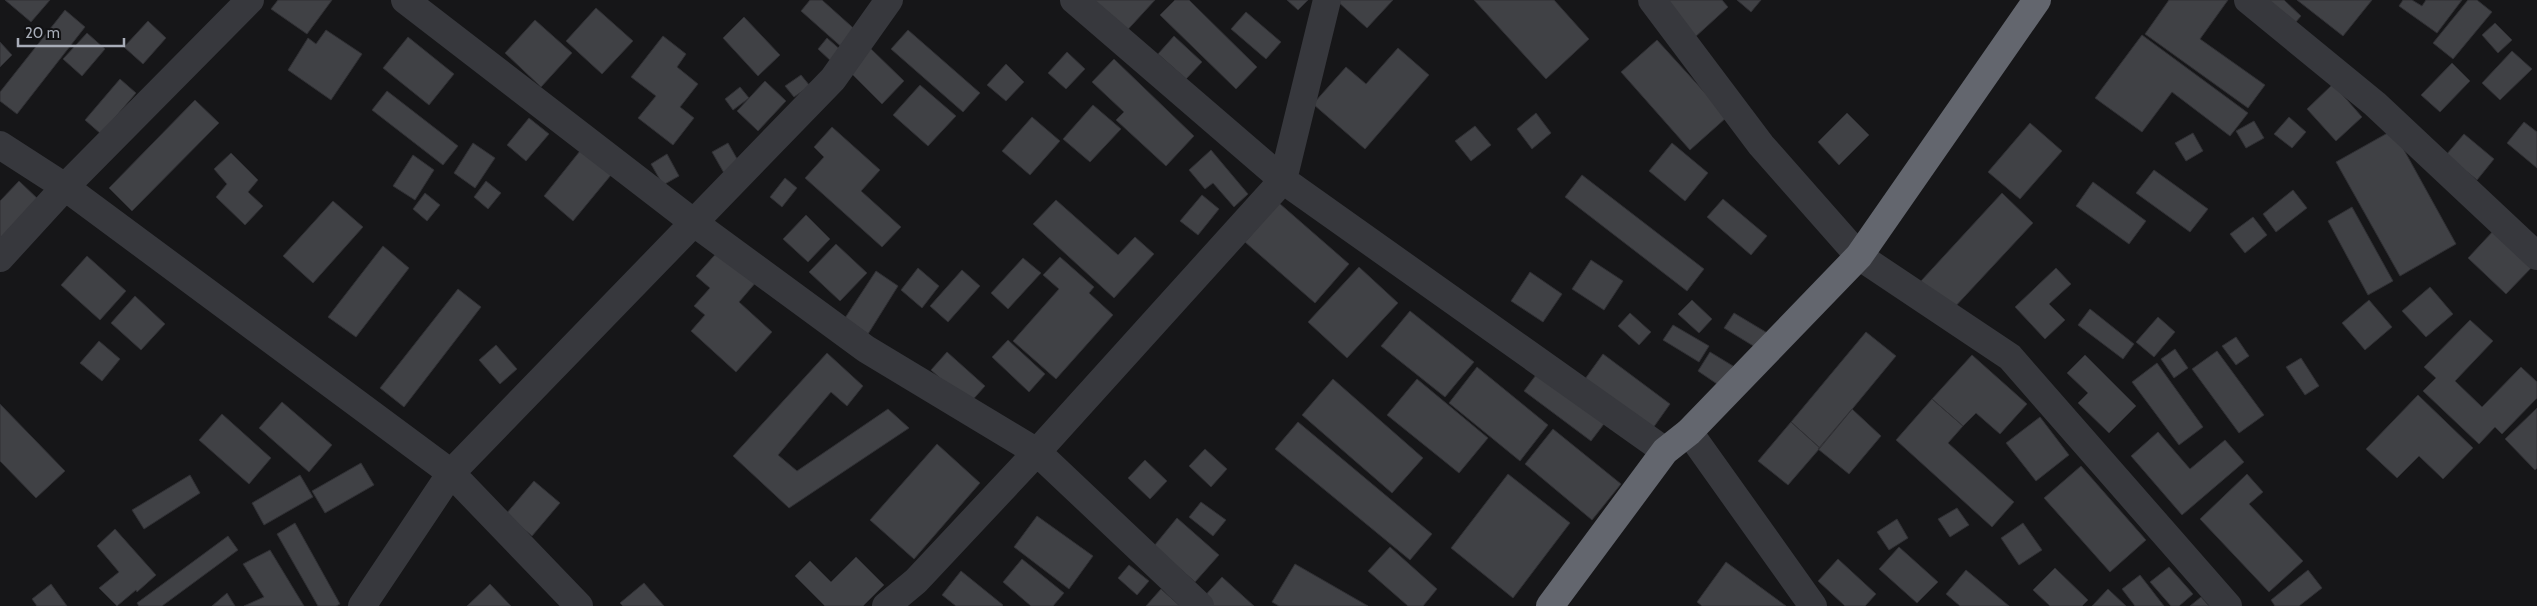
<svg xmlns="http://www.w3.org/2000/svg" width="2537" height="606" font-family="Cabin,sans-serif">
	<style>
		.building { fill: #404145; stroke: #303034 }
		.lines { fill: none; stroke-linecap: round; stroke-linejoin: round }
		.street { stroke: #37383d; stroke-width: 28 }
		.highway { stroke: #63666e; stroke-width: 28 }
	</style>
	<rect width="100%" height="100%" fill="#161618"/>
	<!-- building -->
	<path class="building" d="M5,0H50L31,22Z
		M278,0H332L307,34L271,9Z
		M810,0H822L860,34L845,50L801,11Z
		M1082,0H1155L1121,37Z
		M1175,0H1189L1257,67L1236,89L1160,15Z
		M1287,0H1308L1298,10Z
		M1336,0H1393L1367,28Z
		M1474,0H1554L1589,39L1546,79Z
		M1658,0H1722L1728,7L1694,38Z
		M1737,0H1761L1751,12Z
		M2169,0H2228L2200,39L2265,85L2248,108L2145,34Z
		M2260,0H2284L2301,16L2289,30Z
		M2297,0H2372L2343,36Z
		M2403,0H2412L2422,6L2426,0H2462L2437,33L2399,6Z
		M2468,0H2477L2492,12L2453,59L2433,43Z
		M596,8L633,41L602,74L566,41Z
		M65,10L85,27L17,114L0,101V92Z
		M1246,12L1281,42L1266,59L1231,29Z
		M744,17L780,55L758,76L723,38Z
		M535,20L572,53L541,87L505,53Z
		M148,21L166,38L143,64L124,47Z
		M2495,23L2512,40L2498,53L2482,35Z
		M326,30L362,54L331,100L288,70L308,38L316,44Z
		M908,30L980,93L963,112L891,49Z
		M87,33L105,49L82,76L63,59Z
		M2142,35L2248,113L2230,136L2172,92L2142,132L2095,98Z
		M663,36L686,54L677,67L698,84L680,107L694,118L673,145L638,118L656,96L631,77Z
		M1174,36L1202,62L1186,79L1158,54Z
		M408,37L454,74L429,105L383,68Z
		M827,38L843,52L833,63L818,49Z
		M1657,40L1727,117L1690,150L1621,72Z
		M0,42L12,55L0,67Z
		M869,47L904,81L882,104L847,69Z
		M1398,48L1429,75L1365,149L1313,104L1346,67L1366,84Z
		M2512,51L2532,69L2500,100L2482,83Z
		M1067,52L1085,69L1066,89L1048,73Z
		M1114,59L1194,136L1166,166L1116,120L1124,112L1092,82Z
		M2452,63L2470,81L2440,112L2421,95Z
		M1006,64L1024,82L1006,101L987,85Z
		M801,75L810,86L794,97L785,86Z
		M120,79L136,93L101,134L85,120Z
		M765,81L786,101L758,131L737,111Z
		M2333,84L2362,117L2336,141L2307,109Z
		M920,85L956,116L928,146L893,115Z
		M740,87L749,98L733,110L725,99Z
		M387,91L458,146L443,165L372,110Z
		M195,100L219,123L132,211L109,188Z
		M1093,105L1121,129L1090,162L1063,139Z
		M1536,113L1551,133L1532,149L1517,129Z
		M1847,113L1869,135L1839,165L1818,142Z
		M1032,117L1060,141L1030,175L1002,151Z
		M2289,117L2306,132L2292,148L2274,134Z
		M529,118L549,134L526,161L507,145Z
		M2254,121L2264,138L2246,148L2236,131Z
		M2524,122L2537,132V168L2507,143Z
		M2030,123L2062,151L2020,199L1988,172Z
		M1475,126L1491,145L1471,161L1455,141Z
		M832,127L880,170L861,191L901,227L882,247L805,178L824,157L814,147Z
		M2393,130L2456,244L2400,276L2336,162Z
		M2193,133L2203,151L2186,161L2175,143Z
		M2464,134L2494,159L2477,180L2446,155Z
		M473,143L495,158L475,188L454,173Z
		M728,143L740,164L724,173L712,152Z
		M1672,143L1708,173L1685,201L1649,171Z
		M1211,150L1248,194L1234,207L1213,183L1205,189L1189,170Z
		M580,151L611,175L573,221L544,196Z
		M231,153L258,180L248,192L263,206L245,225L216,197L227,184L214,169Z
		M667,154L679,176L663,185L651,164Z
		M413,155L434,170L415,200L393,186Z
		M2154,170L2208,209L2190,232L2136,193Z
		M1582,175L1704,269L1687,291L1565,197Z
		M785,178L797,188L782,207L770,197Z
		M19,181L40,201L0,245V201Z
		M486,181L501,193L488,209L474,197Z
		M2093,182L2146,221L2129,244L2076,206Z
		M2293,190L2307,208L2276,232L2263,214Z
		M425,193L440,205L427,221L413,209Z
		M2002,193L2033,223L1952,310L1921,281Z
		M1202,195L1219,209L1198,235L1180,221Z
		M1723,199L1767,236L1751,255L1707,217Z
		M1056,200L1118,255L1135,237L1154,254L1114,298L1033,224Z
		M333,201L363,227L313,283L283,256Z
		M1279,203L1349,264L1315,303L1245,242Z
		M2352,207L2393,281L2368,295L2328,221Z
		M806,215L830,239L808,262L783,239Z
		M2253,217L2267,235L2245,253L2230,234Z
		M2495,229L2534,265L2506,294L2468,258Z
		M836,244L867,273L840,301L809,272Z
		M383,246L409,268L356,337L328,317Z
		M721,248L757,281L739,302L772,332L736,372L691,331L705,315L694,306L710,288L696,276Z
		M87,256L126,291L100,320L61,285Z
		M1060,257L1094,287L1089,293L1113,315L1056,379L1013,341L1059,289L1043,275Z
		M1023,258L1041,273L1008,309L991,293Z
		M1591,260L1623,281L1604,310L1572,289Z
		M1359,267L1398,303L1347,358L1308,322Z
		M918,268L939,286L922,308L901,290Z
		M2056,268L2071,284L2049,304L2065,320L2045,339L2015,307Z
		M962,270L980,286L948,322L930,306Z
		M876,271L898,286L868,334L845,318Z
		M1530,272L1562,294L1543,322L1511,301Z
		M2430,287L2453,314L2426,337L2402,311Z
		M458,289L481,307L404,407L380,388Z
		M135,296L165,324L141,350L111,323Z
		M1692,300L1712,319L1699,333L1678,314Z
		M2369,300L2392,327L2365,350L2342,323Z
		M2090,309L2134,344L2123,359L2078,325Z
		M1410,311L1474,362L1445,397L1381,346Z
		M1630,313L1651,332L1639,345L1618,326Z
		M1734,313L1769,334L1760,350L1724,328Z
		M2158,317L2175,332L2154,357L2136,342Z
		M2470,320L2493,341L2455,381L2482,407L2521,367L2537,382V398L2502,434L2495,427L2479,444L2423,391L2436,378L2424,367Z
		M1673,325L1709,346L1699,362L1663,340Z
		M1866,332L1896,356L1820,448L1791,422Z
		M2236,337L2249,356L2236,365L2222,346Z
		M1008,340L1045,374L1029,392L992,357Z
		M99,341L120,359L102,381L80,363Z
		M496,345L517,369L500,384L479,360Z
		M2175,349L2188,368L2174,378L2161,359Z
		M2217,351L2264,415L2239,433L2192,369Z
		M947,352L985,386L969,404L931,370Z
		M1710,352L1733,366L1720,386L1698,371Z
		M827,353L863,386L847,406L831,392L778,455L797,471L888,409L909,428L789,508L733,456Z
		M1603,354L1670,404L1653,428L1585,379Z
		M1972,355L2027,404L2000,434L1976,413L1963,426L1932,399Z
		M2085,355L2136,406L2109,433L2078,403L2088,393L2067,373Z
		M2301,358L2319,386L2305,395L2286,367Z
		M2157,363L2203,427L2179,445L2132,382Z
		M1477,367L1548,425L1520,461L1449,403Z
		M1542,367L1610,416L1591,441L1524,391Z
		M1333,379L1423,458L1392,493L1302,415Z
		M1417,379L1488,438L1459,473L1387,415Z
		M2418,395L2473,448L2443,479L2419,456L2397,478L2366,449Z
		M1932,399L1963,426L1948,443L2014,502L1992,527L1896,440Z
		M282,402L332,445L309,472L259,428Z
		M0,404L65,471L36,498L0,461Z
		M2537,408V468L2535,470L2505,439Z
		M1852,409L1881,436L1849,474L1818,449Z
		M222,414L271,458L249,484L199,440Z
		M2040,417L2069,455L2036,481L2006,443Z
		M1298,422L1432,534L1410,560L1275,449Z
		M1791,422L1820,448L1788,485L1758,461Z
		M1553,429L1621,484L1592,520L1525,464Z
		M2158,432L2190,469L2225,440L2244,462L2182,515L2131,456Z
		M937,444L980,483L914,559L870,520Z
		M1205,449L1227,469L1211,487L1189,466Z
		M1145,460L1167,481L1150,499L1128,478Z
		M361,463L374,485L325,513L312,491Z
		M2081,466L2146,540L2110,572L2044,498Z
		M1508,474L1570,523L1513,598L1451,548Z
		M2247,474L2263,492L2249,504L2303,561L2269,592L2200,519Z
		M190,475L200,493L144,529L132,510Z
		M300,475L313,497L264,525L252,503Z
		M534,481L560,503L532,536L506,514Z
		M1201,502L1226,520L1213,536L1189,517Z
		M1957,508L1969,525L1950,537L1938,519Z
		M1037,516L1093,556L1069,589L1014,547Z
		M1177,518L1219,555L1195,582L1154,546Z
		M1897,519L1908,538L1889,550L1877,532Z
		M295,523L340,604L336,606H318L277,534Z
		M2023,523L2042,550L2019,565L2001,538Z
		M115,529L156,575L137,592L136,590L117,606L99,588L119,572L97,546Z
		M228,536L238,550L162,606H139L137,603Z
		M1390,547L1437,589L1423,606H1408L1368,571Z
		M1899,547L1938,582L1917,603L1879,569Z
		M270,550L304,606H244L264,597L243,564Z
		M856,557L884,585L863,606H825L795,576L810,561L831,582Z
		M1022,559L1064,593L1053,606H1031L1003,582Z
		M1838,559L1876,594L1865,606H1845L1818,581Z
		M1726,562L1786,606H1702L1697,602Z
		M1295,564L1368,606H1279L1272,602Z
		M1129,565L1149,581L1137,595L1118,578Z
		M2169,567L2193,594L2179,606H2171L2150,582Z
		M2055,568L2088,600L2082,606H2050L2033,590Z
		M1966,570L2009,606H1960L1946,594Z
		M2308,570L2322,588L2299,606H2275L2271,600Z
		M961,571L1003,605L1002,606H956L942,595Z
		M2140,575L2164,606H2135L2122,589Z
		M1222,577L1254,606H1207L1201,600Z
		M644,583L664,606H623L620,603Z
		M51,584L67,606H37L32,599Z
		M490,584L511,606H467Z
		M1161,589L1180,606H1146Z
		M2108,589L2126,606H2092Z
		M227,593L235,606H212Z
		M2201,597L2209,606H2190Z"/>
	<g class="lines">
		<!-- street -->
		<path class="street" d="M405,0L693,222L866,349L1037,452L1200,606
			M1074,0L1283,180L1665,451
			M1652,0L1761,145L1859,256L2010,357L2228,606
			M2248,0L2375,104L2537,256
			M0,145L65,187L451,473L579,606
			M0,258L65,187L250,0
			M1689,432L1813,606
			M362,606L451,473L833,79L889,0
			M886,606L916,581L1037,452L1283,180L1327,0"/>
		<!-- highway -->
		<path class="highway" d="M1550,606L1665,451L1689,432L1859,256L2037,0"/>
	</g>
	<!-- scale -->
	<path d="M18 38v8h106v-8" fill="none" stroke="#a8adb8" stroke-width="2.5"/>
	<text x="25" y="38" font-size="15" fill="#a8adb8" stroke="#111113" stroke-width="4" paint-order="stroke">20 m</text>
</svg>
